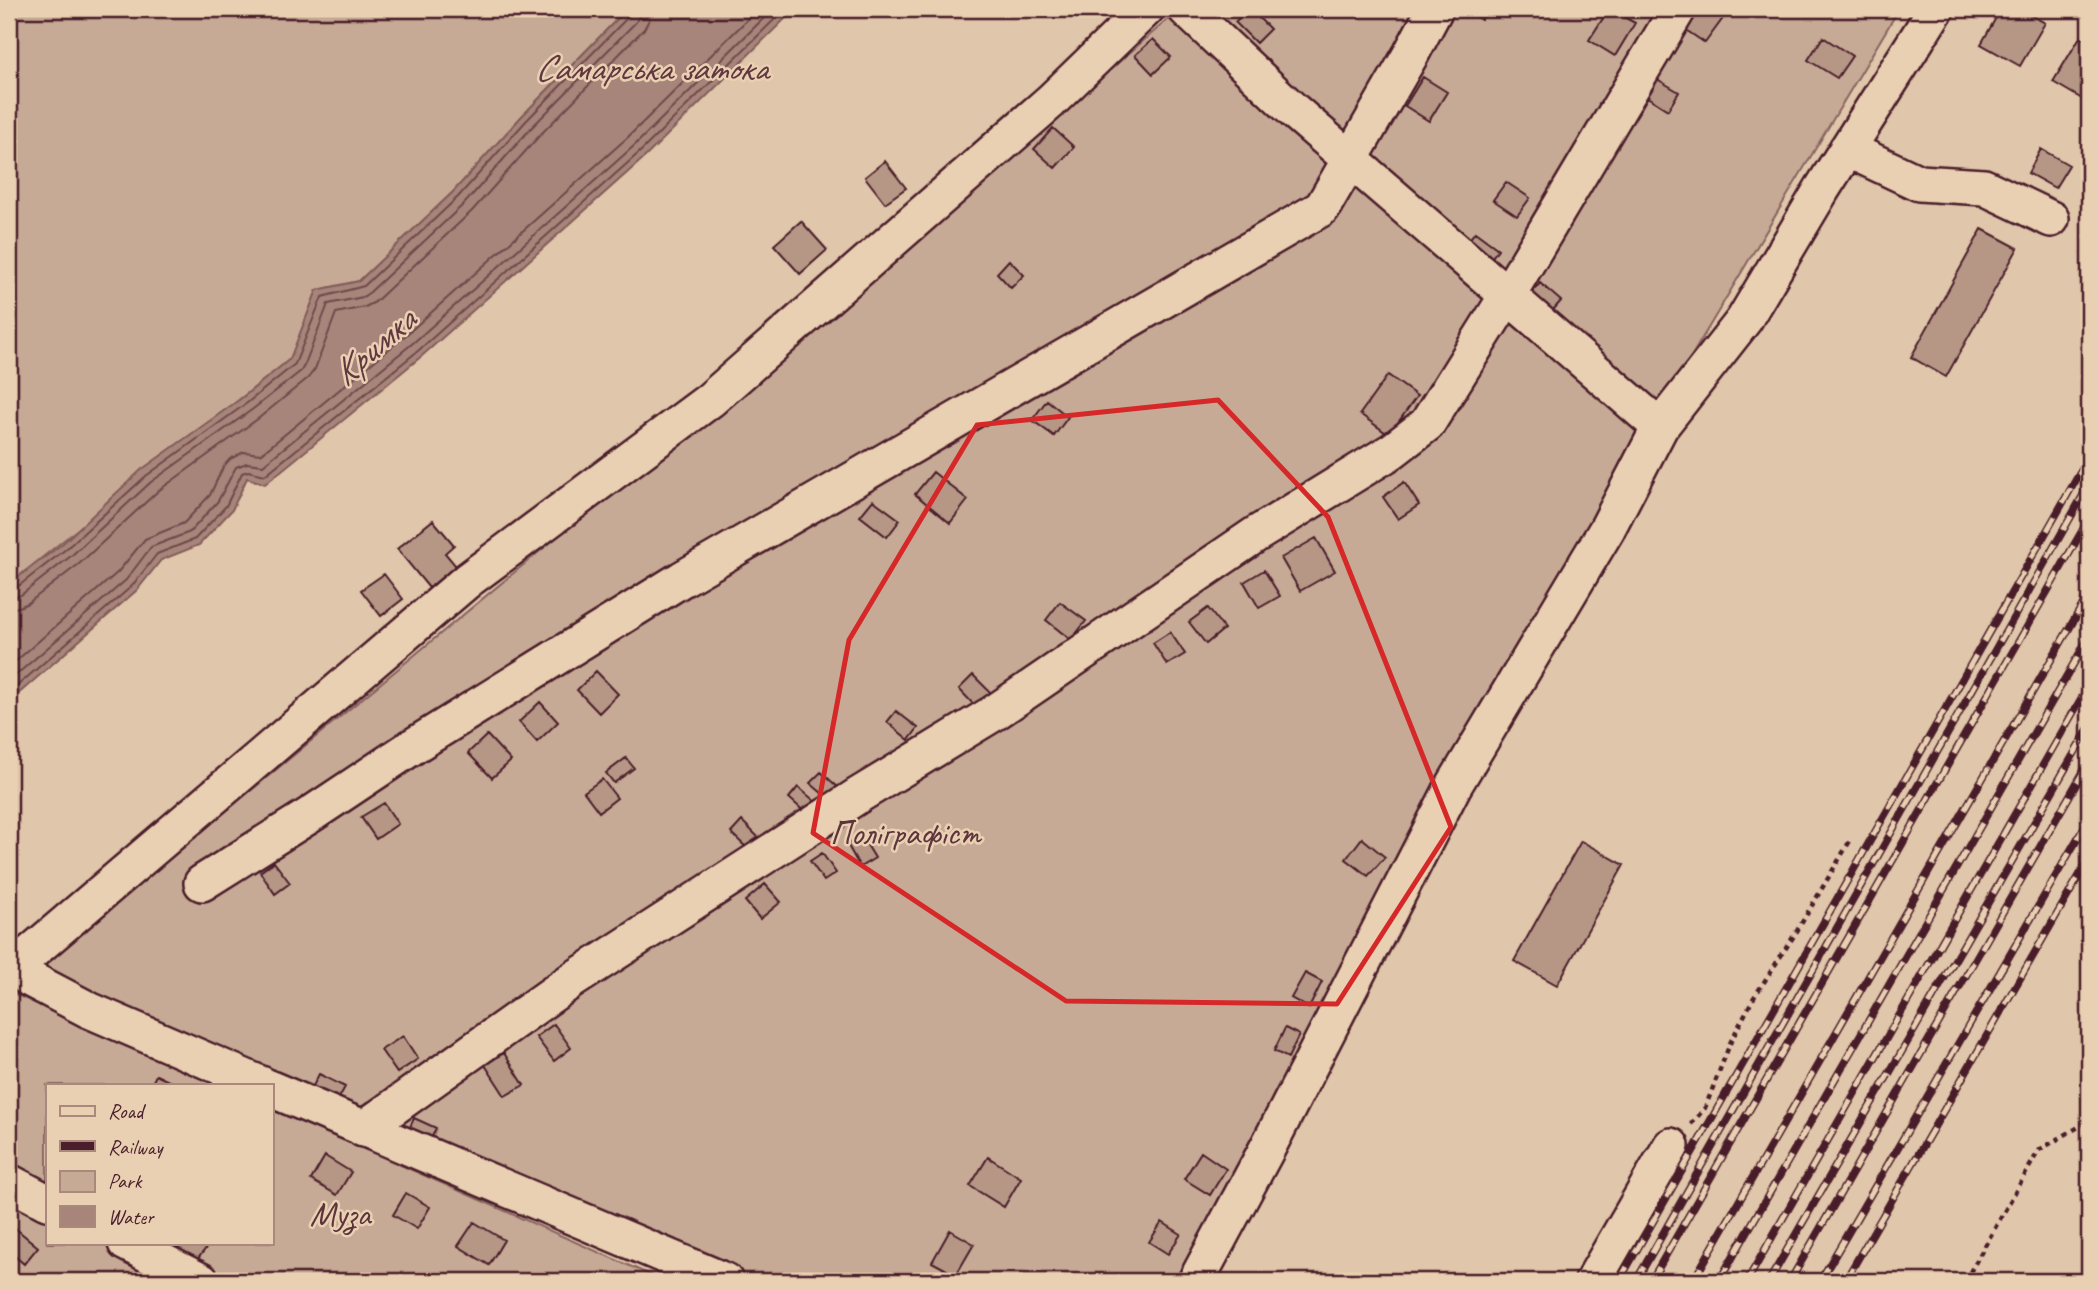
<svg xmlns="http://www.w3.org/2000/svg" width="2098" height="1290" font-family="Caveat,sans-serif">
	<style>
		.green { fill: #c7aa95; stroke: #886460; stroke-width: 2 }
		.water { fill: #a7857a; stroke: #825c5a; stroke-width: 2 }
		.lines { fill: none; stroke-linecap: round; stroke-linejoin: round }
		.shore { stroke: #6f484b; stroke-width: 2 }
		.building { fill: #b69786; stroke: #4a1f2b; stroke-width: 2 }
		.minor-casing { stroke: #4a1f2b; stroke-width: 40 }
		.path { stroke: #4a1f2b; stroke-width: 4.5; stroke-dasharray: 5 5; stroke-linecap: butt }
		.minor { stroke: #ead0b2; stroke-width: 35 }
		.rail-casing { stroke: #4a1f2b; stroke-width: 8 }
		.rail { stroke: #ead0b2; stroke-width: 5; stroke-dasharray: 16; stroke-linecap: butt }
		.marked { fill: none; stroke: #d62828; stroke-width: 5; stroke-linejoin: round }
		.labels { text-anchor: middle; stroke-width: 5; stroke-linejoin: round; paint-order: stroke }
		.park-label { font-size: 35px; fill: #5d343b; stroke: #ead0b2 }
		.water-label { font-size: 37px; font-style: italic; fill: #61383f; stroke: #ead0b2 }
	</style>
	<rect width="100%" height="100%" fill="#e0c6aa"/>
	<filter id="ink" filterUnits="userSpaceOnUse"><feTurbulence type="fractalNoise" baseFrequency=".0143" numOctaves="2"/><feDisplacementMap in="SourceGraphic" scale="14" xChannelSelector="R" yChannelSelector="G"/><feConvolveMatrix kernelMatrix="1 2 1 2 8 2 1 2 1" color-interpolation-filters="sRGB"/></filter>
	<g filter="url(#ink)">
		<!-- green -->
		<path class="green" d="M9,9H627L521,117L453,192L359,281L317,290L290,359L9,584Z
			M1180,9H1899L1497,681L1351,948L1176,1281H728L645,1247L38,967L883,267Z
			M12,993L221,1085H47V1243H271V1108L664,1281H9V996Z"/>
		<!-- water -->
		<path class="water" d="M627,9H795L646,156L423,355L265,484L247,478L232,510L199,545L161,560L137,590L9,702V584L62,544L141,470L243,397L290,359L317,290L359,281L453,192L521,117Z"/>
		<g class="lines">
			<!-- shore -->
			<path class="shore" d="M9,589L16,588L66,549L146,476L247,403L295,364L322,297L364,286L458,197L526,121L629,16L631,9
				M9,598L21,595L71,556L151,482L253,409L301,371L305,364L328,304L363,297L370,292L465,203L532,127L636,22L639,16L640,9
				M9,609L19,607L28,603L79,564L158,491L259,418L308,378L315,369L336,313L365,307L375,302L472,211L540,135L644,29L649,20L651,9
				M9,667L118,572L145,539L184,523L210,495L223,467L230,459L244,452L261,454L406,335L628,137L758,9
				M9,681L126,580L151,547L190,532L218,501L236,467L247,463L263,465L413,343L635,145L773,9
				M9,693L132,586L157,554L195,539L226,506L242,473L248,471L265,475L419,350L641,151L785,9"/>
		</g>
		<!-- building -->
		<path class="building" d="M1248,9H1250L1270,29L1256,43L1235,22Z
			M1465,9H1489L1481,20Z
			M1609,9L1635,23L1615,56L1589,40Z
			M1697,9H1713L1724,17L1705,43L1683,28Z
			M2001,9H2020L2045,23L2020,66L1981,44Z
			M1823,37L1852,56L1837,78L1808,60Z
			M2080,37L2089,43V103L2053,82Z
			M1153,39L1171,57L1153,74L1135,55Z
			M1652,76L1679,92L1668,110L1641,93Z
			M1423,77L1447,92L1429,121L1405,106Z
			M1053,128L1074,147L1055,168L1034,149Z
			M2041,149L2069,165L2055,188L2028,173Z
			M885,161L906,188L885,203L865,177Z
			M1506,182L1530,198L1517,216L1493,200Z
			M801,221L827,250L800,274L774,245Z
			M1982,229L2018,248L1946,377L1911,357Z
			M1475,232L1498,249L1485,267L1462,249Z
			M1009,260L1024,275L1011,288L997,273Z
			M1540,283L1561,301L1547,317L1526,299Z
			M1388,375L1417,396L1389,435L1360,414Z
			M1047,400L1068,417L1054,436L1032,420Z
			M933,472L968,500L950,523L915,494Z
			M1404,482L1419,505L1398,519L1383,497Z
			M873,500L900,520L887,537L860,516Z
			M433,520L454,545L445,553L456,566L429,588L397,549Z
			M1316,538L1335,571L1300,591L1281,558Z
			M1264,570L1280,596L1259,608L1244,582Z
			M384,574L403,599L381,616L361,590Z
			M1060,602L1086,621L1071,640L1046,620Z
			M1208,608L1224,629L1206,644L1189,622Z
			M1170,632L1185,654L1167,665L1153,643Z
			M596,671L618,694L599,713L577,690Z
			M973,675L992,694L977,708L959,689Z
			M540,702L558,722L537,742L519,722Z
			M896,711L918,728L909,740L887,722Z
			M487,735L511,761L492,778L468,753Z
			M626,758L634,768L614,783L606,773Z
			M821,772L839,788L829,799L810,783Z
			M602,779L617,798L599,812L584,792Z
			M798,787L817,803L807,814L789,798Z
			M384,803L398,824L376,839L361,817Z
			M742,821L759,838L748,849L731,833Z
			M861,835L875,858L860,867L847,844Z
			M1362,838L1385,857L1368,876L1346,859Z
			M1581,841L1624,865L1557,985L1514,961Z
			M822,853L836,873L824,881L810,861Z
			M274,862L290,883L275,894L260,872Z
			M765,884L781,902L760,919L745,901Z
			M1305,973L1322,982L1309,1008L1291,998Z
			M554,1024L571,1048L554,1061L536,1037Z
			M1285,1028L1299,1035L1288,1058L1274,1051Z
			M403,1036L418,1059L397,1073L381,1050Z
			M504,1053L524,1085L505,1096L485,1065Z
			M319,1074L345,1087L332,1111L307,1098Z
			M156,1075L177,1085H151Z
			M414,1118L436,1128L429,1144L407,1134Z
			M1201,1152L1226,1169L1210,1195L1184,1179Z
			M325,1156L351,1172L337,1195L311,1180Z
			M988,1157L1021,1178L1004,1207L970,1186Z
			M406,1193L430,1207L417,1229L393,1215Z
			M474,1222L504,1240L489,1265L458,1246Z
			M1162,1222L1181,1234L1168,1254L1149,1242Z
			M9,1223L38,1247L24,1264L9,1251Z
			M950,1230L974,1244L956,1275L932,1262Z
			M172,1243H210L196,1261Z"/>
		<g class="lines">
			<!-- minor casing -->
			<g class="minor-casing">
				<path id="minor" d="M1186,9L1294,111L1660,427
					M1847,149L1919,183L1984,187L2051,219
					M202,883L310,815L415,745L682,579L1322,208L1411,54L1435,9
					M20,962L28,978L89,1010L263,1085
					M9,969L20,962L468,580L710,400L1051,101L1146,9
					M271,1089L725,1281
					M363,1129L571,981L859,795L994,713L1255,535L1392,451L1427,424L1507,296L1678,9
					M9,1182L47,1202
					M126,1243L201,1281
					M1196,1281L1268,1147L1453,787L1607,529L1660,427L1744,320L1822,189L1936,9
					M1593,1281L1671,1146"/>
			</g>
			<!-- path -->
			<path class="path" d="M1691,1124L1705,1108L1731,1041L1753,999L1797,931L1851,839
				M1965,1281L2039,1150L2089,1121"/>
			<!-- minor -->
			<use href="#minor" class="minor"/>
			<!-- rail casing -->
			<g class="rail-casing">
				<path id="rail" d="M1619,1281L2089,457
					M1636,1281L2089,485
					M1651,1281L2089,519
					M1693,1281L2089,594
					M1719,1281L2089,637
					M1747,1281L2089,685
					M1769,1281L2089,728
					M1790,1281L2089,762
					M1820,1281L2089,819
					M1845,1281L2089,859"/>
			</g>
			<!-- rail -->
			<use href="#rail" class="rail"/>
		</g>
	</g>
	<!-- marked area -->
	<path class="marked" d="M1218,400L1328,517L1451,827L1337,1004L1066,1001L813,833L849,640L977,425Z"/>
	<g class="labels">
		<!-- park labels -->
		<g class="park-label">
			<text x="905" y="844">Поліграфіст</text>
			<text x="340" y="1225">Муза</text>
		</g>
		<!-- water labels -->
		<g class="water-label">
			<text x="651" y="80">Самарська затока</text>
			<text transform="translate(373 346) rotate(-41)" y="13">Кримка</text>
		</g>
	</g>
	<!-- margin -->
	<rect width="2098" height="1290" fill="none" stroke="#ead0b2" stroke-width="35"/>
	<rect x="18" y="18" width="2063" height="1255" fill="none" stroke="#4a1f2b" stroke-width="2.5" filter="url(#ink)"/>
	<!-- legend -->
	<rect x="46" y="1084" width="228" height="161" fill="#ead0b2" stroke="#aa897c" stroke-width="2"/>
	<rect x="60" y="1106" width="35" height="10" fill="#ead0b2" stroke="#aa897c" stroke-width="2"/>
	<text x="108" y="1118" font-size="21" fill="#4a1f2b">Road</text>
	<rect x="60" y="1141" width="35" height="10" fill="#4a1f2b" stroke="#aa897c" stroke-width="2"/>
	<text x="108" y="1154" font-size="21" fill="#4a1f2b">Railway</text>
	<rect x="60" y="1171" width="35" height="21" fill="#c7aa95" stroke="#aa897c" stroke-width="2"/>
	<text x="108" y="1188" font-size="21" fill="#4a1f2b">Park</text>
	<rect x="60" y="1206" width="35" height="21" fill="#a7857a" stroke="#aa897c" stroke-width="2"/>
	<text x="108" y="1224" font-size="21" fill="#4a1f2b">Water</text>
</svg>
